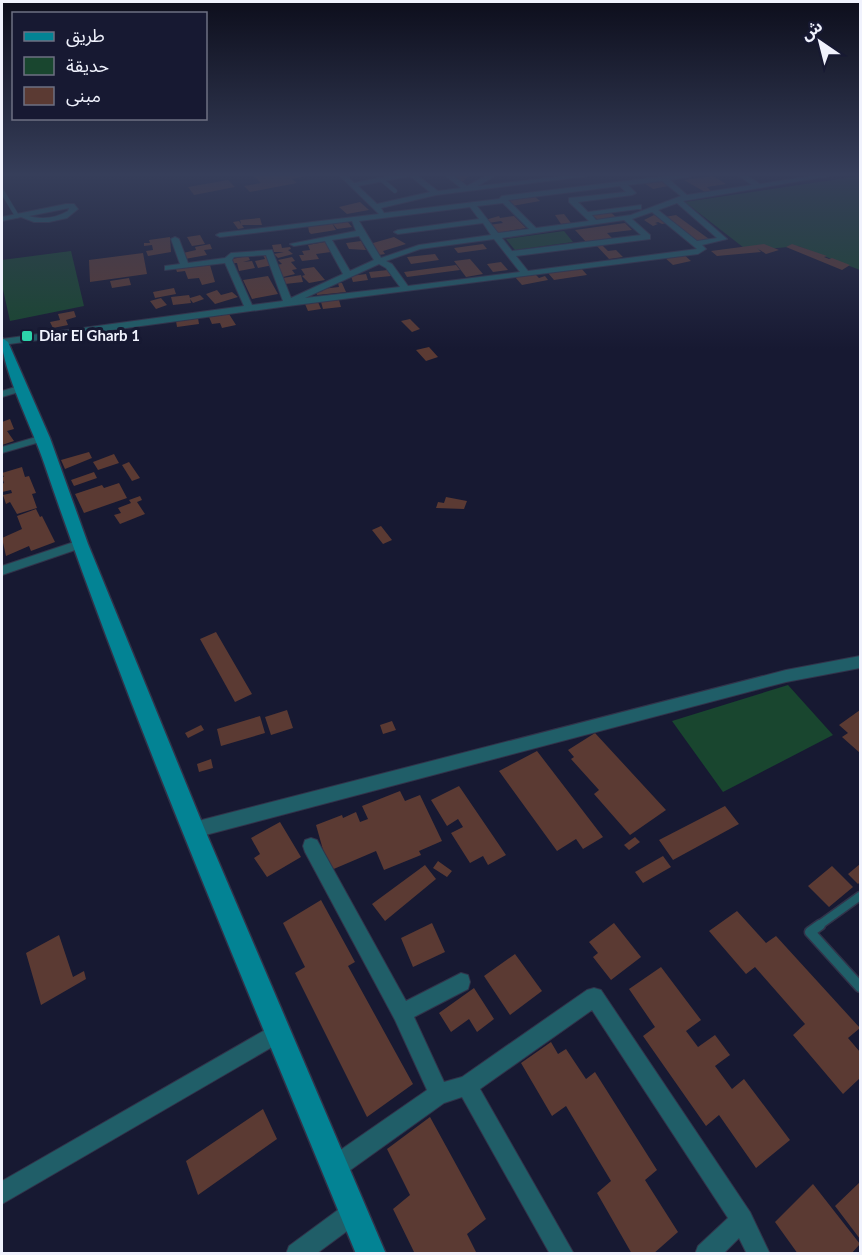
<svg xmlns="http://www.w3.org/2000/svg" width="862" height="1255" font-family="Lato,'Noto Sans Arabic',sans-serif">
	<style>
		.green { fill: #19462f }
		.building { fill: #5b3a33 }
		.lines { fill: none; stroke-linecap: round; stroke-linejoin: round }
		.lane-far2-casing { stroke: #31334a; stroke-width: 5 }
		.lane-far1-casing { stroke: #31334a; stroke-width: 11 }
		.lane-casing { stroke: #31334a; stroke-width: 13 }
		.street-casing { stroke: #31334a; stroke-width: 2 }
		.secondary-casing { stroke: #31334a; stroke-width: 3 }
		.lane-far2 { stroke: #205e68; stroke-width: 4 }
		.lane-far1 { stroke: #205e68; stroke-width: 8 }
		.lane { stroke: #205e68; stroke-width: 10 }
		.street { fill: #205e68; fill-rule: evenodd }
		.secondary { fill: #038394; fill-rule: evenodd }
		.poi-dot { fill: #2dd4ab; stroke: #171932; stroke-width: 2 }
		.labels { text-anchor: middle; stroke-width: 6; stroke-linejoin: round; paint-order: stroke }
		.far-poi-label { font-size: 15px; font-weight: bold; fill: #f0f2fd; stroke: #171932; text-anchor: start }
	</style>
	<rect width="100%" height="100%" fill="#171932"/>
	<!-- green -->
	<path class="green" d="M859,176L860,270L798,246L748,251L685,202Z
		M564,231L573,242L515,250L506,239Z
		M71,251L84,306L10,321L2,285V260Z
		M788,685L833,735L723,792L672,721Z"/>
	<!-- building -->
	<path class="building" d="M269,173H315L316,174L292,179L297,183L250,192L244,186L261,183L254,176Z
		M466,173H481L476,176L470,175L463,181L453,179L456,175Z
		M713,176L726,184L707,187L711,191L705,192L684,180Z
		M228,180L235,187L194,195L188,187Z
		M659,180L668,186L653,189L644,183Z
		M534,196L540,201L512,206L504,199Z
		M360,202L369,210L347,214L339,207Z
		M609,211L616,217L598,220L591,214Z
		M564,214L571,223L561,224L555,215Z
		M654,215L668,223L662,224L658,222L655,223L658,224L653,226L644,220Z
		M676,215L709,239L697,241L665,217Z
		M499,216L500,218L514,216L526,228L496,233L489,225L503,223L501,221L488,223L485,220Z
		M260,218L262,225H242L244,228L238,229L233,222L239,221L241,224L240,220Z
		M347,221L352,227L337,229L333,224Z
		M332,223L336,230L311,234L309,232L308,226Z
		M625,223L632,230L607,233L613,239L587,243L575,230Z
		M200,235L205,244L192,246L187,237Z
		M170,237L171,252L148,256L146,251L153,250L152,245L144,246V243H150L149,240Z
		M394,237L406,244L383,251L385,254L379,255L366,245Z
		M361,241L366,250L349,249L346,243Z
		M325,242L331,252L316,254L319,259L302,261L299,255H304L302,251L310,250L308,245Z
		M210,244L212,249L204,250L207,255L185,259L183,253L196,250L195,247Z
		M281,244L282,248L290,247L291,249L288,250L293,254L278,258L274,254L284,252H274L272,245Z
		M483,244L487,249L458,253L454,248Z
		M601,244L608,251L616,250L623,257L609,259L596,245Z
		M764,244L779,250L766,254L757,248L761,252L717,256L711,251Z
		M792,244L827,256L824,257L829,259L832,258L850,265L842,270L786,247Z
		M143,253L147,274L90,282L89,260Z
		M267,254L273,265L258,268L255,261L265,259L263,255Z
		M435,254L439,260L411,264L407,257Z
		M683,254L691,261L673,265L664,257Z
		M248,256L250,260L243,262L252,261L255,268L239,271L237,263H234L232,259Z
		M292,257L295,261L291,262L297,269L292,270L295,274L283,277L276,265L282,264L278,260Z
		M470,259L483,274L466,277L454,261Z
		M501,262L508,270L493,272L487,264Z
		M210,265L215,282L202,285L199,278L188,279L185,271L177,272L176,269Z
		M456,265L460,270L407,277L404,272Z
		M314,267L325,280L309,283L302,276L305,275L301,269Z
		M581,268L587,275L554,280L548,273Z
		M388,270L391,276L371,278L369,272Z
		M366,274L368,280L353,282L351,276Z
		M535,274L539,278L545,276L548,280L522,285L515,277Z
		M301,275L303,282L285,284L283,278Z
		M268,276L278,294L252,299L243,280Z
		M129,278L131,285L112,288L110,281Z
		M338,283H342L346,292L317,295L316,292L323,291L322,289L339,287Z
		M174,288L176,294L155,298L153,292Z
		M217,290L221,295L232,292L238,297L215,304L206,294Z
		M189,295L190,298L200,295L204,299L193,303L190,299L191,303L173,305L171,297Z
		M161,298L167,305L156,309L150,301Z
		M339,300L341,307L323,309L321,302Z
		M318,302L321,309L308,311L305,304Z
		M74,311L76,317L66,320L68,325L53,328L50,322L60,320L58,314Z
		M229,314L236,325L222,328L220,323L212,324L209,317Z
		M198,318L199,324L177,327L176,321Z
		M410,319L420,329L412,332L401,321Z
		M429,347L438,357L426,361L416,350Z
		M10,419L14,429L7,431L14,441L2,445V422Z
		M89,452L92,458L65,469L61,460Z
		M114,454L119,463L98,470L93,462Z
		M129,462L140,478L132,481L122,465Z
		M22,467L25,477L29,476L36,493L32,494L37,508L17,514L10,502L6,504L3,495L12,493L11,490L2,492V484L4,483L2,477H4L2,473Z
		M94,472L97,478L74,486L71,480Z
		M119,483L127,498L84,513L75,494L102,485L104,488Z
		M140,496L142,500L137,502L145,514L120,524L114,515L121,513L118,508L131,503L129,500Z
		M446,497L467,501L464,509L436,508L438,502L444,503Z
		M36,509L40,517L42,516L55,542L31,551L29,546L6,556L2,538L22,529L17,516Z
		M381,526L392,540L383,544L372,530Z
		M216,632L252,694L235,702L200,639Z
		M287,710L293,728L271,735L265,717Z
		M860,710V753L842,737L848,733L839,725Z
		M260,716L265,733L221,746L217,729Z
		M392,721L396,730L383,734L380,725Z
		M201,725L204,730L188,738L185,733Z
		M595,733L666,810L630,835L594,794L599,790L571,759L574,757L568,750Z
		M537,751L603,837L583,849L576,839L557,851L499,771Z
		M211,759L213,768L199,772L197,764Z
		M459,786L506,855L488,865L483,856L470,863L451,833L463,827L458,819L447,826L431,800Z
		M400,791L405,801L420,795L442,841L419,851L421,855L384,870L376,851L329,871L316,825L342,815L343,818L356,812L360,822L368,819L362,806Z
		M725,806L739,824L673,860L659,840Z
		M280,822L301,857L267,877L254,858L260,854L251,838Z
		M635,837L640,842L629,850L624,845Z
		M663,856L671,867L643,883L635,872Z
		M438,861L452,871L447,877L433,868Z
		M860,864V882L858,884L848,874Z
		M425,865L436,879L385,921L372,904Z
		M832,866L853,887L829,907L808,886Z
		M321,900L355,962L348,966L413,1084L367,1117L295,973L305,967L283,923Z
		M737,911L766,943L776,936L860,1028L848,1038L860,1052V1078L843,1094L793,1035L805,1024L755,967L746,974L709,931Z
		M432,923L445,952L413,967L401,938Z
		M614,923L641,957L611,980L593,957L598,953L589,942Z
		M59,935L73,977L84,971L86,979L41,1005L26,953Z
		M515,954L542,991L510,1015L484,976Z
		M661,967L701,1020L686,1031L698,1047L715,1035L730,1055L715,1066L732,1089L744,1079L790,1140L756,1168L719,1115L706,1126L643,1036L655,1027L629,989Z
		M474,988L494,1019L477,1032L469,1019L451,1032L439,1013Z
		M551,1042L558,1054L566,1049L586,1079L595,1072L657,1170L645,1180L678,1232L653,1254H632L597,1193L611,1181L566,1106L552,1116L521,1063Z
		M263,1109L277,1139L198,1195L186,1161Z
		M430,1117L486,1219L467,1234L477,1254H415L393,1209L410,1195L387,1149Z
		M860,1182V1239L835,1206Z
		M813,1184L860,1244L851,1254H798L775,1222Z"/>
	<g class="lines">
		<!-- lane-far2 casing -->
		<g class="lane-far2-casing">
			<path id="lane-far2" d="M382,180L395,191
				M2,191L17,216"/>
		</g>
		<!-- lane-far1 casing -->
		<g class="lane-far1-casing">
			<path id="lane-far1" d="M818,926L860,896"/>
		</g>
		<!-- lane casing -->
		<g class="lane-casing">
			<path id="lane" d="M820,925L810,932L860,987"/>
		</g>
		<!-- street casing -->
		<g class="street-casing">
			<path id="street" d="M337,173H344L354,183L403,173H418L417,175L438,191L461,188L442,173H450L467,186L491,173H500L478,186L589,173H612L436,195L381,208L384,213L499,199L502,196L691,173L704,174L670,180L687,195L752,185L735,173H743L760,184L829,173H847L683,201L727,239L702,245L706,249L698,254L288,306L2,345V339L244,306L225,263L165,270V266L180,264L171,239L175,237L179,239L188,263L225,258L231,253L272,250L291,298L343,274L325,241L294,246L290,244L356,231L352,221L220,237L216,235L220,233L379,214ZM410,176L430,192L377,204L358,186ZM662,181L681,196L631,215L596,220L592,215L638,209H641V205L588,212L578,202L632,195L636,193L628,185ZM620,186L626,192L569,198V202L589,221L536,228L508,200ZM503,203L529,229L498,233L477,206ZM677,203L717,238L697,241L658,210ZM470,207L479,219L398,230L394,232L398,234L483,223L491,235L419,245L381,258L359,221ZM652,212L697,249L528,271L516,256L650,239V235L632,219ZM624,220L641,235L512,251L502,238ZM359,236L374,260L350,271L332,240ZM494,239L520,272L408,286L392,264L386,261L420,249ZM266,255L283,301L252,305L232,260L234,257ZM379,264L386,268L400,287L305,298Z
				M851,173H860V177L852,174Z
				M66,204H74L78,209L67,218L49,222H34L21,217L2,221V217ZM69,208L68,211C56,218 42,220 29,216Z
				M22,385L27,388L26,390L2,397V391Z
				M43,435L47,436V440L2,453V447Z
				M80,540L86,544L84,547L2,575V566Z
				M860,656V668L786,682L194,838L188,835L186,830L188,825L194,822L786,670Z
				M311,838L317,840L406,1001L461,973L468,975L470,982L468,989L414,1017L444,1082L462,1077L587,990L594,988L601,990L750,1212L770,1254H747L739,1238L723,1254H695L698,1246L728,1218L592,1010L480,1089L574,1254H550L462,1097L444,1103L342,1176L334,1179L326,1176L323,1168L326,1160L427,1090L395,1020L305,852L303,846L305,840Z
				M279,1022L286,1025L289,1032L286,1039L2,1204V1181Z
				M354,1201L362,1204L365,1212L362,1220L316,1254H286L289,1246L346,1204Z"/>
		</g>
		<!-- secondary casing -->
		<g class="secondary-casing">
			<path id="secondary" d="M2,338L8,342L50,438L88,544L205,830L386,1254H356C249,992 135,730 44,463C34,432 0,366 2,338Z"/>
		</g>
		<!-- lane-far2 -->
		<use href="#lane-far2" class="lane-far2"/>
		<!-- lane-far1 -->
		<use href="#lane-far1" class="lane-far1"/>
		<!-- lane -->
		<use href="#lane" class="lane"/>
		<!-- street -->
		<use href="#street" class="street"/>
		<!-- secondary -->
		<use href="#secondary" class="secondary"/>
	</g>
	<!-- sky -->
	<linearGradient id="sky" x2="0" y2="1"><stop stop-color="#0d0e1c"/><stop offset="0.5" stop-color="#363e5a"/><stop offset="1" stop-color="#363e5a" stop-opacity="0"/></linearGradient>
	<rect width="862" height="349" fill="url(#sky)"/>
	<!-- markers -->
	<rect class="poi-dot" x="21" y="330" width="12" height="12" rx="3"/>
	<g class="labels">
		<!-- far-poi labels -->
		<g class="far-poi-label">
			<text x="39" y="341">Diar El Gharb 1</text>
		</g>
	</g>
	<!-- border -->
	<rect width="862" height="1255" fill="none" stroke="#f0f2fd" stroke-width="6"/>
	<!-- legend -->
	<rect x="12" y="12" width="195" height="108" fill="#171932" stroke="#6e7083" stroke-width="1.5"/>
	<rect x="24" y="32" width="30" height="9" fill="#038394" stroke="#6e7083" stroke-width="1.5"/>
	<text x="66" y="42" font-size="18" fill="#f0f2fd">طريق</text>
	<rect x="24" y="57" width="30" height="18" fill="#19462f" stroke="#6e7083" stroke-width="1.5"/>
	<text x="66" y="72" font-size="18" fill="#f0f2fd">حديقة</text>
	<rect x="24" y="87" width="30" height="18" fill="#5b3a33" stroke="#6e7083" stroke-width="1.5"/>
	<text x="66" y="102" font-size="18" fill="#f0f2fd">مبنى</text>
	<!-- north arrow -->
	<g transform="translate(820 42) rotate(325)" stroke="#171932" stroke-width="4.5" paint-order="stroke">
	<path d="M0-4.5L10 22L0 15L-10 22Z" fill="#f0f2fd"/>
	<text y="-9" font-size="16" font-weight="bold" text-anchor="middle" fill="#f0f2fd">ش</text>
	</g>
</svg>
